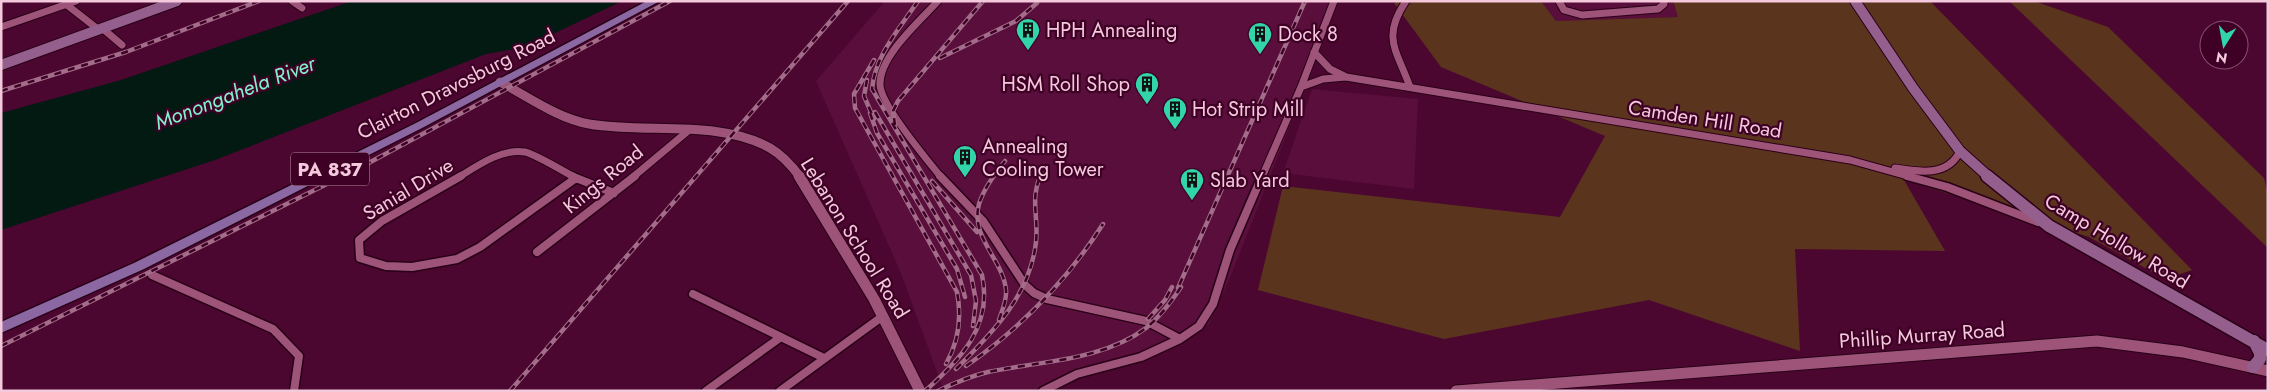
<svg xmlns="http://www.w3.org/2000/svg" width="2269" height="392" font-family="Jost,sans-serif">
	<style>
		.built { fill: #590e3b }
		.green { fill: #5b341e }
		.water { fill: #021a12 }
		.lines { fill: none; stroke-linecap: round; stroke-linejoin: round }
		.minor-far1-casing { stroke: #290017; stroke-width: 9 }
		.minor-casing { stroke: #290017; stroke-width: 11 }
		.tertiary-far1-casing { stroke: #290017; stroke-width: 11 }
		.tertiary-casing { stroke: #290017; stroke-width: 13 }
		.secondary-far1-casing { stroke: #290017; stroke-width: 12 }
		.secondary-casing { stroke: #290017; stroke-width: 15 }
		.primary-casing { stroke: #290017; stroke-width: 3 }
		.minor-far1 { stroke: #9d5478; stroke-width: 7 }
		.minor { stroke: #9d5478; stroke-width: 8 }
		.tertiary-far1 { stroke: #9d5478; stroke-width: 9 }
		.tertiary { stroke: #9d5478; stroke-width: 11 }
		.secondary-far1 { stroke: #945e8d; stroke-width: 10 }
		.secondary { stroke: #945e8d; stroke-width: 12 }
		.primary { fill: #8c68a3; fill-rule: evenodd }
		.rail-casing { stroke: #a36d8a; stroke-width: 4.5 }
		.rail { stroke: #3f0026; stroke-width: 2.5; stroke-dasharray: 7; stroke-linecap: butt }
		.labels { text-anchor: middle; stroke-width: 4.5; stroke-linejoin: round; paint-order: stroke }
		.shield { fill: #3f0026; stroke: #bd8da5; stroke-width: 1 }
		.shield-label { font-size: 19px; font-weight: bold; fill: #f3c9db }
		.poi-label { font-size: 20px; fill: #f3c9db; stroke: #3f0026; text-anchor: start }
		.street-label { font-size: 20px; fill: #f3c9db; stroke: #3f0026 }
		.water-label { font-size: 21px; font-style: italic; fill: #81f1cc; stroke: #3f0026 }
	</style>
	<rect width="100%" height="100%" fill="#4b0730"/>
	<!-- built -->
	<path class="built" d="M885,1H1339L1232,273L1210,322L1195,336L1151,358L1037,391H944L900,271L816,81Z
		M1541,1H1673L1678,17L1556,21Z
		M1312,89L1418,99L1414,189L1283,173Z"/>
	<!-- green -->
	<path class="green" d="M1398,1H1541L1556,21L1678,17L1673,1H1930L2192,270L2165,279L2089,237L1904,180L1945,251L1795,249L1800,351L1649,300L1444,339L1258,290L1283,186L1560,217L1605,136L1441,67L1394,3Z
		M2009,1H2034L2108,27L2264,178L2268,195V248Z"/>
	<!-- water -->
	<path class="water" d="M352,1H622L526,47L486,54L215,160L1,230V113L121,80Z"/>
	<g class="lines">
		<!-- minor-far1 casing -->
		<g class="minor-far1-casing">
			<path id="minor-far1" d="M292,1L302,8
				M938,1C920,21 879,56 880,85C881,105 927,160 941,177
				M1406,1C1381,38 1397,50 1410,87
				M1559,1L1564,10L1582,15L1658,9L1664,4V1
				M67,5L99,30
				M1,27L76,1
				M102,28L122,45
				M1314,52L1330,69L1346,77L1850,160L1911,177
				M1301,87L1323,79L1346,77
				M1895,168C1919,172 1948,177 1960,151
				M459,177C477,166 502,148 525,152C535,154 563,171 574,177
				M633,177L688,131
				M1262,177L1301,87L1334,1"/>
		</g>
		<!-- minor casing -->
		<g class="minor-casing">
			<path id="minor" d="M461,176L382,221L359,240L360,258L386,266L412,267L457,259L480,247L576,178L572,176
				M940,176L983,221L1025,285L1034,293L1047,299L1146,321L1180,339L1199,326L1213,304L1230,250L1262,176
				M1907,176L1947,187L2038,222
				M576,178L614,193
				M537,252L635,176
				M152,275L273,329L299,356L294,391
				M693,294L824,358
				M706,391L781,337
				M780,391L883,316
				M1043,391L1077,374L1141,357L1180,339"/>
		</g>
		<!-- tertiary-far1 casing -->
		<g class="tertiary-far1-casing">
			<path id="tertiary-far1" d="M500,82C529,97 557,118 589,124C646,134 719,119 770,148C782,155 792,166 800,177"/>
		</g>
		<!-- tertiary casing -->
		<g class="tertiary-casing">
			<path id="tertiary" d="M799,176L874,299L920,391
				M1456,391L2097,341L2183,352L2268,371"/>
		</g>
		<!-- secondary-far1 casing -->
		<g class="secondary-far1-casing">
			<path id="secondary-far1" d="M1855,1L1913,88L1960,151L1989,177
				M1,65L177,1"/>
		</g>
		<!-- secondary casing -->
		<g class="secondary-casing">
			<path id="secondary" d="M1987,176L2049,226L2268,350
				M2253,367L2260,359V353L2254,341"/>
		</g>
		<!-- primary casing -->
		<g class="primary-casing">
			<path id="primary" d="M647,1H660L424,127L144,269L1,333V322L134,263L416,123Z"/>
		</g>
		<!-- minor-far1 -->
		<use href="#minor-far1" class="minor-far1"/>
		<!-- minor -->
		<use href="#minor" class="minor"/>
		<!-- tertiary-far1 -->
		<use href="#tertiary-far1" class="tertiary-far1"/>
		<!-- tertiary -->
		<use href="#tertiary" class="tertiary"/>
		<!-- secondary-far1 -->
		<use href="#secondary-far1" class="secondary-far1"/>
		<!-- secondary -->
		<use href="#secondary" class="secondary"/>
		<!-- primary -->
		<use href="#primary" class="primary"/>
		<!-- rail casing -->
		<g class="rail-casing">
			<path id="rail" d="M918,1C900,28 875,55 872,89L982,275C993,326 961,359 925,391
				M940,58L1016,21L1037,3
				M874,60L854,94L855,108L957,292C962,318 959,341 946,364
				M867,80L864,96L874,119
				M1,91L126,52L259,1
				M875,112L971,275L976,301L973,326
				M870,113L877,133L957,269L965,297
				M895,125L893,111L898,101L983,1
				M932,181L977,232
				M1148,319L1165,300L1172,287
				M999,320C1002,310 1007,301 1006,290C1003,259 970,238 979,204C984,188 995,174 1005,161
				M1,346L363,166L670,1
				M966,366C1022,327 1066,282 1103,224
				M956,369C992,333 1030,296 1036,242C1039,212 1028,199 1044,168
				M510,391L848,1
				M938,391C954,383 971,376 988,372C1040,361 1102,361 1146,328C1161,316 1171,302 1181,287L1178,288L1305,1"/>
		</g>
		<!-- rail -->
		<use href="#rail" class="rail"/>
	</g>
	<!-- icons -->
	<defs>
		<g id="building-pin" transform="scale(1.25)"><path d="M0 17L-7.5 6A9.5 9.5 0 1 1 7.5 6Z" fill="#32d4a9" stroke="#3f0026"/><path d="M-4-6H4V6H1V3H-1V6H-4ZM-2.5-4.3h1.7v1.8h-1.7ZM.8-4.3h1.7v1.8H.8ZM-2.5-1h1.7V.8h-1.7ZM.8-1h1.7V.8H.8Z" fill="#111"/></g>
	</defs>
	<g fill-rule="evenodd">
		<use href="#building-pin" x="1028" y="30"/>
		<use href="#building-pin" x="1260" y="34"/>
		<use href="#building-pin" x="1147" y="84"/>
		<use href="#building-pin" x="1175" y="109"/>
		<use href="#building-pin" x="965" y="157"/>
		<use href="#building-pin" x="1192" y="180"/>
	</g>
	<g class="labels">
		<!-- shield labels -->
		<rect class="shield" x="291" y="152.5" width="78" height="33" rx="4"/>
		<g class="shield-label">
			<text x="330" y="176">PA 837</text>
		</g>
		<!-- poi labels -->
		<g class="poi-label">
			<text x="1046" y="37">HPH Annealing</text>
			<text x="1278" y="41">Dock 8</text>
			<text x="1130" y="91" text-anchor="end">HSM Roll Shop</text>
			<text x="1192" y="116">Hot Strip Mill</text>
			<text x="982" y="153">Annealing<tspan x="982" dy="23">Cooling Tower</tspan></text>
			<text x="1210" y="187">Slab Yard</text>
		</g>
		<!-- street labels -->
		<g class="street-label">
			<text transform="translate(456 84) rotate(-27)" y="7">Clairton Dravosburg Road</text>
			<text transform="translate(1705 119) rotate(9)" y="7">Camden Hill Road</text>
			<text transform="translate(603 179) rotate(-39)" y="7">Kings Road</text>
			<text transform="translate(408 189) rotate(-31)" y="7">Sanial Drive</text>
			<text transform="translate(855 238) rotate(58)" y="7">Lebanon School Road</text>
			<text transform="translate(2117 241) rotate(31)" y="7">Camp Hollow Road</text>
			<text transform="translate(1922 335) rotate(-4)" y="7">Phillip Murray Road</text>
		</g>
		<!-- water labels -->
		<g class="water-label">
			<text transform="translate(235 93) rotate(-21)" y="7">Monongahela River</text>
		</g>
	</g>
	<!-- border -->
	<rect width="2269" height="392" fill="none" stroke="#f3c9db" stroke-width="5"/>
	<!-- north arrow -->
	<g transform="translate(2224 45) rotate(191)"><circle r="24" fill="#3f0026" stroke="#87506e"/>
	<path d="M0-4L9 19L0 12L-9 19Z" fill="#32d4a9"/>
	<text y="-8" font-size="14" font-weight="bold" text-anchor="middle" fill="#f3c9db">N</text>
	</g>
</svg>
